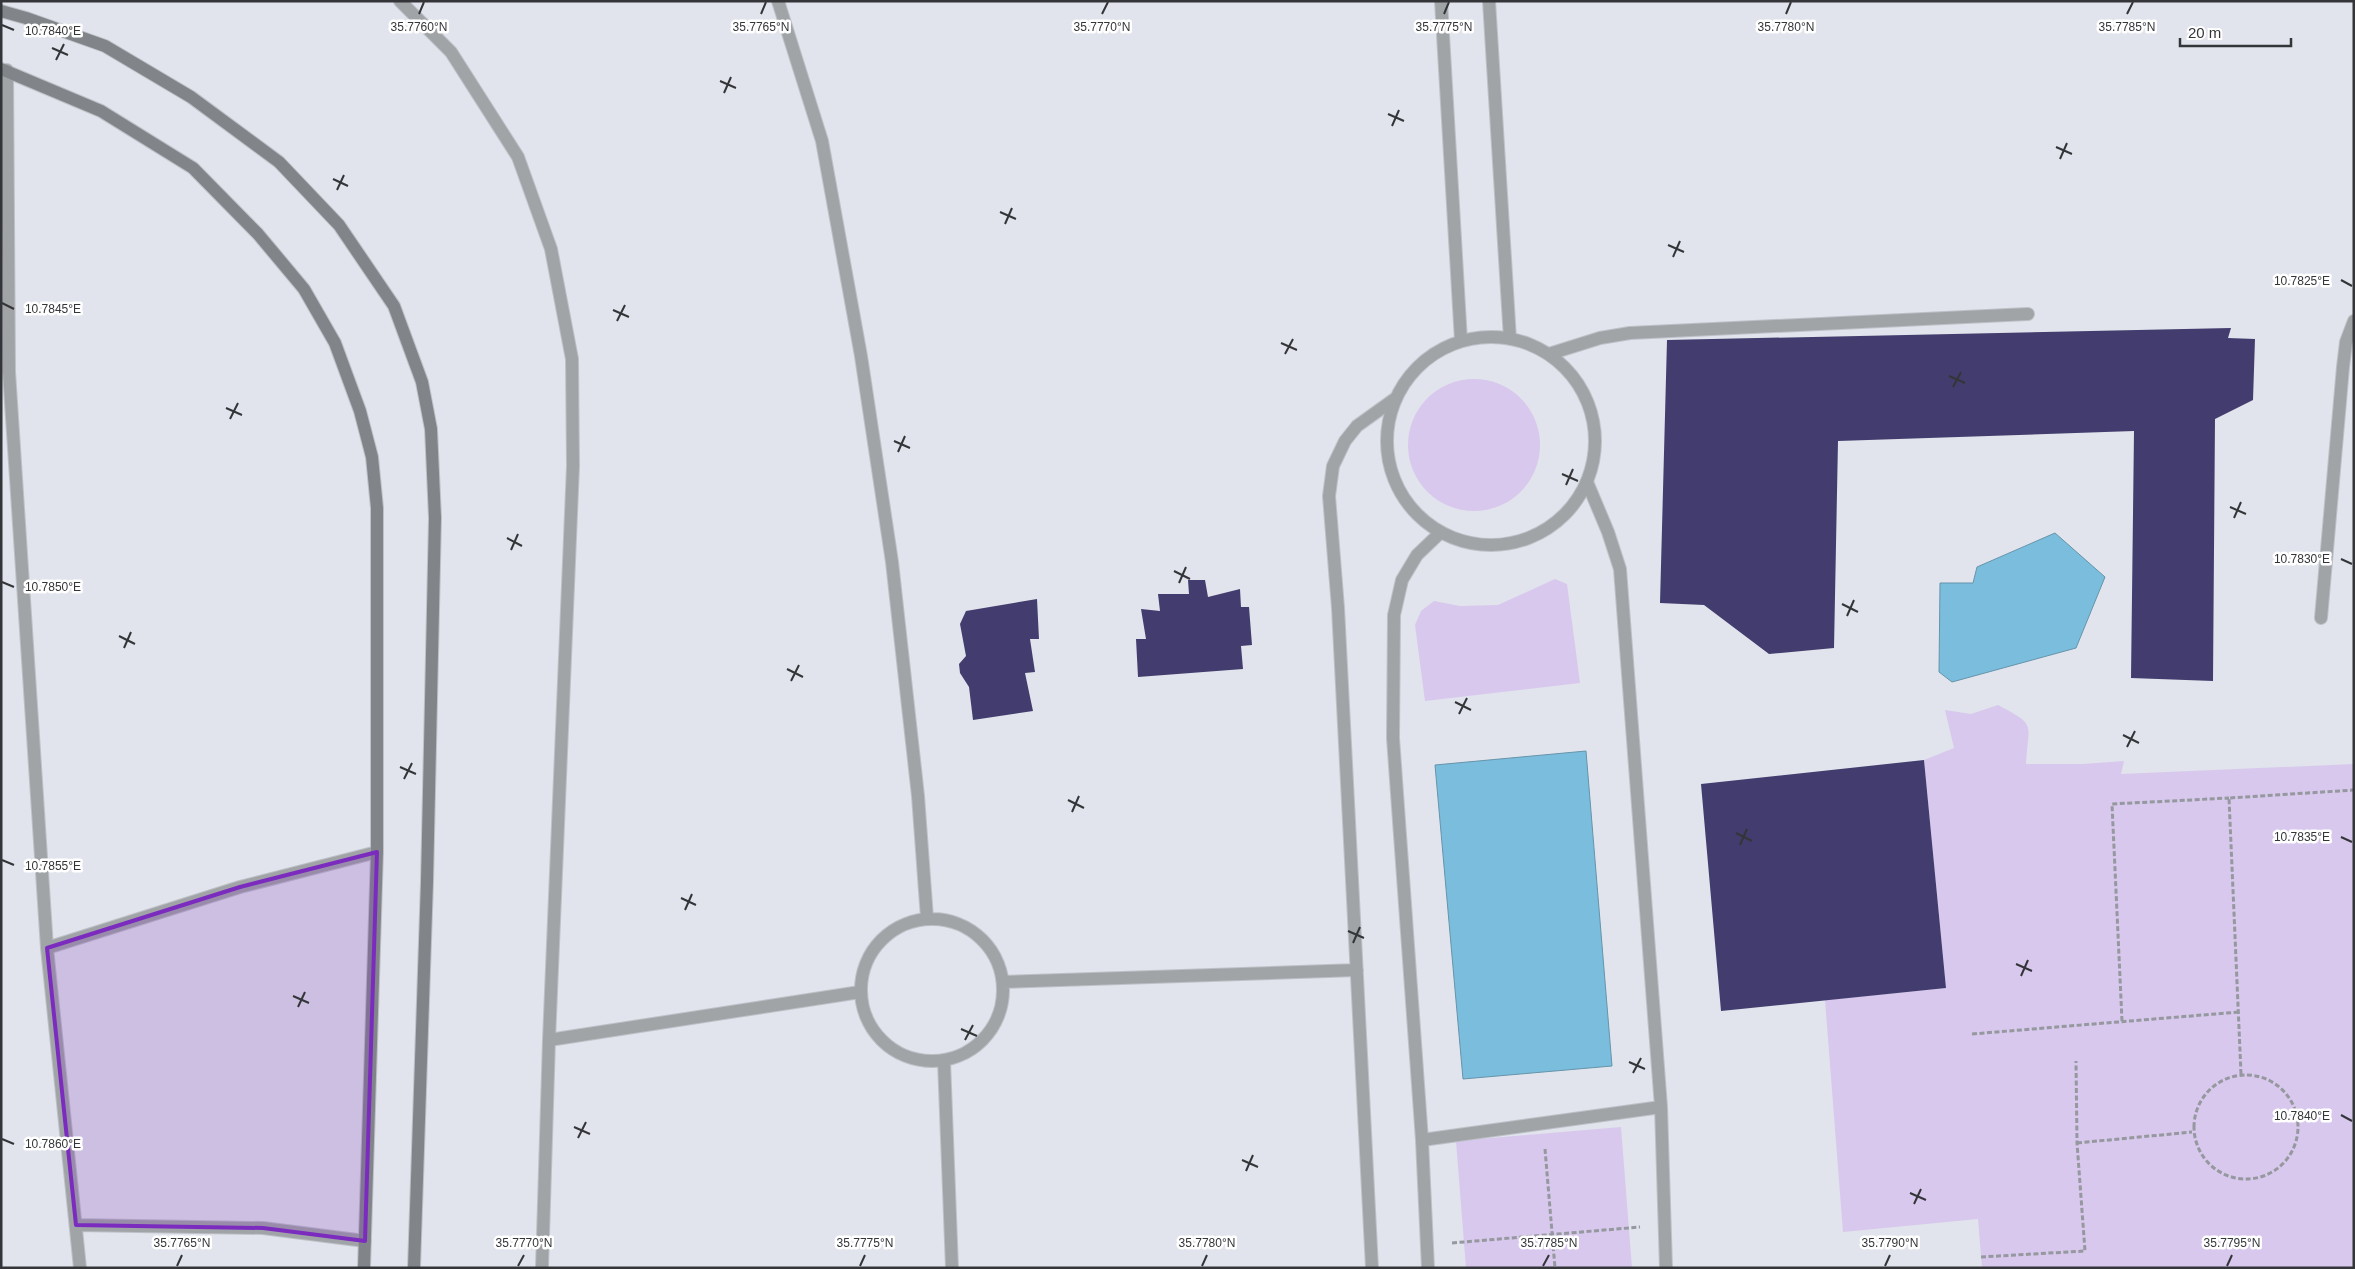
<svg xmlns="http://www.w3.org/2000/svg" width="2355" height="1269" font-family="Arial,sans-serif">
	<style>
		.green { fill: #d8c8ed }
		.water { fill: #7bbddc; stroke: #6594ab }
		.building { fill: #423d6e }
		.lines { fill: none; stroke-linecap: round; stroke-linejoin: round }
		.lane-casing { stroke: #bec1c8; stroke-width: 14 }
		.street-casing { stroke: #bec1c8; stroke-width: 14 }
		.secondary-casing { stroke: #bec1c8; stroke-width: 14 }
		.path { stroke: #95989e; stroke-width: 3; stroke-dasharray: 5 2.5; stroke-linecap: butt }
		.lane { stroke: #a1a4a7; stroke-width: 12 }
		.street { stroke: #a1a4a7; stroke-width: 12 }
		.secondary { stroke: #818589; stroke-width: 12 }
		.marked { fill: #7b2cbf; fill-opacity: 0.2; stroke: #7b2cbf; stroke-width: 4; stroke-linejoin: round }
		.ticks { fill: none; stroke: #333538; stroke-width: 2 }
		.ticks-label { font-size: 12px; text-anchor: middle; fill: #333538; stroke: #fff; stroke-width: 5; stroke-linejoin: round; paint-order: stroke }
	</style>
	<rect width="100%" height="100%" fill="#e1e4ec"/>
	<!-- green -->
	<path class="green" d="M1408 445a66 66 0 1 1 132 0a66 66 0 1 1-132 0Z
		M1555,579L1567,584L1580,683L1425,701L1415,625L1421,611L1434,601L1460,606L1498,605Z
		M1998,705C2038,726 2028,723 2026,764H2083L2124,761L2121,774L2354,764V1268H1982L1978,1219L1843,1232L1825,1000L1946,988L1924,760L1954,748L1945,710L1971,714Z
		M1621,1127L1632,1268H1466L1456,1141Z"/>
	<!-- water -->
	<path class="water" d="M2055,533L2105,577L2076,648L1952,682L1939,672L1940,583H1973L1977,567Z
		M1586,751L1612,1066L1463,1079L1435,765Z"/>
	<!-- building -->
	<path class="building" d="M2231,328L2228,338L2255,339L2253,400L2215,419L2213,681L2131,678L2134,431L1838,441L1834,648L1769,654L1704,605L1660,603L1667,340Z
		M1188,580H1205L1208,597L1240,589L1241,607H1249L1252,645L1241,646L1243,669L1138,677L1136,639H1146L1141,609L1160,611L1158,594H1189Z
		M1037,599L1039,639H1030L1035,672L1025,673L1033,711L973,720L969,687L960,673L959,664L966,656L960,624L966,611Z
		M1924,760L1946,988L1721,1011L1701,784Z"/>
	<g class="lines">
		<!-- lane casing -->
		<g class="lane-casing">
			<path id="lane" d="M1587,482L1608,532L1620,569L1661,1107L1666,1268
				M1422,1140L1661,1107"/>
		</g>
		<!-- street casing -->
		<g class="street-casing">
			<path id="street" d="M400,1L451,52L518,157L551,249L572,359L573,466L549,1040L542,1268
				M778,1L822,141L861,356L892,562L918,796L927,918
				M1441,1L1461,341
				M1489,1L1510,339
				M7,70L9,372L47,948L80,1268
				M1387 441a104 104 0 1 1 208 0a104 104 0 1 1-208 0Z
				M1549,354L1600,338L1630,333L2028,314
				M2321,618L2343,367L2346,342L2354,321
				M861 990a71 71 0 1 1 142 0a71 71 0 1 1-142 0Z
				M47,948L240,887L377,852
				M1003,982L1357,970
				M549,1040L860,992
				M944,1061L952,1268
				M76,1225L263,1228L365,1241
				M1372,1268L1338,608L1329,496L1333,466L1345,441L1357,426L1396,398
				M1428,1268L1422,1140L1393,738L1394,615L1402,580L1417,555L1440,533"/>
		</g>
		<!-- secondary casing -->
		<g class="secondary-casing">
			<path id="secondary" d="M1,11L26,18L105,46L191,97L279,162L339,225L394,306L422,382L431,429L435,518L427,882L414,1268
				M1,69L101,111L193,168L258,234L304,289L335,343L360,411L372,457L377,508V852L364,1268"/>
		</g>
		<!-- path -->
		<path class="path" d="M2122,1021L2112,804L2229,798
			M1972,1034L2239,1012
			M2241,1074L2229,798L2354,790
			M2194 1127a52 52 0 1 1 104 0a52 52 0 1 1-104 0Z
			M2077,1143L2192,1132
			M1545,1149L1555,1268
			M1452,1243L1640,1227
			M1981,1257L2085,1251L2077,1143L2076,1061"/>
		<!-- lane -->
		<use href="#lane" class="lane"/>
		<!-- street -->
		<use href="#street" class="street"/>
		<!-- secondary -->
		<use href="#secondary" class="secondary"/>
	</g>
	<!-- marked area -->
	<path class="marked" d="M377,852L365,1241L263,1228L76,1225L47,948L240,887Z"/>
	<!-- ticks -->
	<path class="ticks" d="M419,14L424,2M761,14L766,2M1102,14L1108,2M1444,14L1449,2M1786,14L1791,2M2127,14L2133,2M2,25L14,30M52,48L68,55M56,60L64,44M720,81L736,88M724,93L731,77M1388,114L1404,121M1392,126L1399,110M2056,147L2072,154M2060,159L2067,143M333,179L348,186M337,190L344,175M1000,212L1016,219M1005,224L1012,208M1668,245L1684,252M1673,257L1680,241M2341,280L2352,286M2,303L14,309M613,310L629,317M617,321L625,305M1281,343L1297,350M1285,354L1293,339M1949,376L1965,383M1953,387L1961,372M226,408L242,415M230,419L238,403M894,441L910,448M898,452L905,436M1562,474L1578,481M1566,485L1573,469M2230,507L2246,514M2234,518L2241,502M507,538L522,546M511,550L518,534M2341,559L2352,564M1174,571L1190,579M2,582L14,587M1179,583L1186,567M1842,604L1858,612M1847,616L1854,600M119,636L135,644M124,648L131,632M787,669L803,677M791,681L799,665M1455,702L1471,710M1459,714L1467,698M2123,735L2139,743M2127,747L2135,731M400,767L416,774M404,779L412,763M1068,800L1084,808M1072,812L1079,796M1736,833L1752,841M2341,837L2352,842M1740,845L1747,829M2,860L14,865M681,898L696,905M685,910L692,894M1348,931L1364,938M1353,943L1360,927M2016,964L2032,971M2021,976L2028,960M293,996L309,1003M298,1007L305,992M961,1029L977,1036M965,1040L973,1025M1629,1062L1645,1069M1633,1073L1641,1058M2341,1115L2352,1121M574,1127L590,1134M578,1138L586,1122M2,1139L14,1144M1242,1160L1258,1167M1246,1171L1253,1155M1910,1193L1926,1200M1914,1204L1921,1189M177,1266L182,1255M518,1266L524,1255M860,1266L865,1255M1202,1266L1207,1255M1543,1266L1549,1255M1885,1266L1890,1255M2227,1266L2232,1255"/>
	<g class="ticks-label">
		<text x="419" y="31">35.7760°N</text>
		<text x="761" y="31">35.7765°N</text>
		<text x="1102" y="31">35.7770°N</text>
		<text x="1444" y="31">35.7775°N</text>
		<text x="1786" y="31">35.7780°N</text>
		<text x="2127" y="31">35.7785°N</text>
		<text x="53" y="35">10.7840°E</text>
		<text x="2302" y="285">10.7825°E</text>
		<text x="53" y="313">10.7845°E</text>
		<text x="2302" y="563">10.7830°E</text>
		<text x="53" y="591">10.7850°E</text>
		<text x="2302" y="841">10.7835°E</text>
		<text x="53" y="870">10.7855°E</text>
		<text x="2302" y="1120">10.7840°E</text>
		<text x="53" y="1148">10.7860°E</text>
		<text x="182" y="1247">35.7765°N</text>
		<text x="524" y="1247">35.7770°N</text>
		<text x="865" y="1247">35.7775°N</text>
		<text x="1207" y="1247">35.7780°N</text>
		<text x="1549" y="1247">35.7785°N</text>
		<text x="1890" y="1247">35.7790°N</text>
		<text x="2232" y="1247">35.7795°N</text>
	</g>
	<!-- border -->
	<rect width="2355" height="1269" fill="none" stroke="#333538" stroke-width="5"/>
	<!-- scale -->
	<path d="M2180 38v8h111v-8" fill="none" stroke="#333538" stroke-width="2.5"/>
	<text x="2188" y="38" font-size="15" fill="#333538" stroke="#ffffff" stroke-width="4" paint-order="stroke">20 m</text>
</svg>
